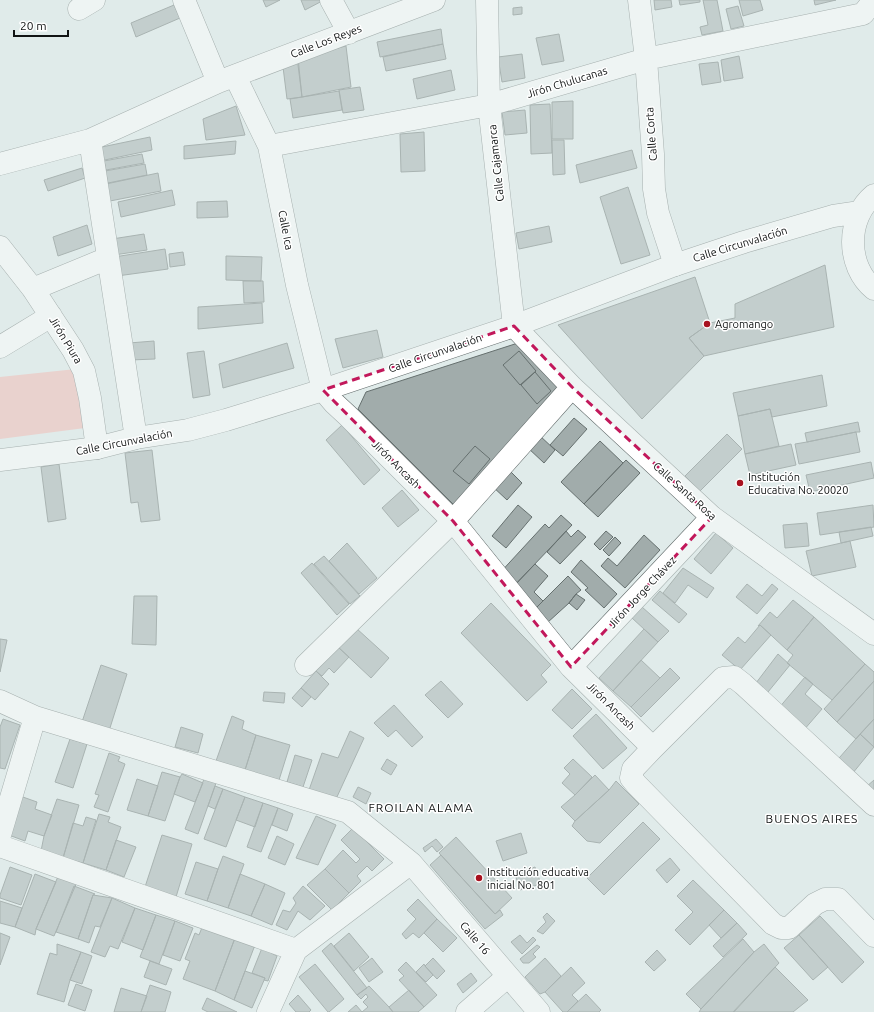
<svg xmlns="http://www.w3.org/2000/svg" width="874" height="1012" font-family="Ubuntu,sans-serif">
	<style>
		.green { fill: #f4b3ad }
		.building { fill: #a1acab; stroke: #66706f }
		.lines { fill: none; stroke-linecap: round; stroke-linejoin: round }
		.minor-casing { stroke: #616a6a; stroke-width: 23 }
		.major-casing { stroke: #616a6a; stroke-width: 23 }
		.minor { stroke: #fff; stroke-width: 22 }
		.major { stroke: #fff; stroke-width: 22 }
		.marked { fill: none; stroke: #c2185b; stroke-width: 3; stroke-dasharray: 8 5; stroke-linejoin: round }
		.poi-dot { fill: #a8111f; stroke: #fff; stroke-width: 1.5 }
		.labels { text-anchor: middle; stroke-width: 3; stroke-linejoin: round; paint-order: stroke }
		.street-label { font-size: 11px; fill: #111414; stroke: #fff }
		.poi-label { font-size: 11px; fill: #111414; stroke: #fff; text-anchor: start }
		.neighbourhood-label { font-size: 12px; letter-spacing: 1px; fill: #111414; stroke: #fff }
	</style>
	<rect width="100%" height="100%" fill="#e0ebea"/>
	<!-- green -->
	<path class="green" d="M76,369L85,428L0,439V377Z"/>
	<!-- building -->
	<path class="building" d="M263,0H280L266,7Z
		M301,0H324L305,10Z
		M654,0H671L672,7L655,10Z
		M679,0H700V2L680,5Z
		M703,0H717L723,31L702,35L700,27L708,25Z
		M739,0H760L763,10L743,16Z
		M814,0H836L815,5Z
		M174,5L180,18L136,37L131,23Z
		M738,6L744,26L731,29L726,9Z
		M522,7V14L513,15V8Z
		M441,29L443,44L380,57L377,42Z
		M559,34L564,61L542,65L536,38Z
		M443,44L446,59L386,71L383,57Z
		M346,46L351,87L302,97L298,58Z
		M522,54L525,78L502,82L498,57Z
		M739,56L743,78L724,81L721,60Z
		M297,57L302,97L287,99L282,59Z
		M718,62L721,82L702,85L699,64Z
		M451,70L455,90L417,99L413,79Z
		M360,87L364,110L343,113L339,90Z
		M339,91L342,110L293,118L290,99Z
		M573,101V139H552V102Z
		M550,104L552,153L531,154L530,105Z
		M236,106L245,135L206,140L203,119Z
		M525,110L527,133L505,135L502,112Z
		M424,132L425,171L401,172L400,134Z
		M150,137L152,150L100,161L97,148Z
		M552,140H564L565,174L553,175Z
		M236,141L235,154L184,159V146Z
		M632,150L637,168L580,183L576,165Z
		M142,154L144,163L106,170L104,161Z
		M145,164L147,175L108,183L105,171Z
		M82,168L85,178L48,191L44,180Z
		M158,173L161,191L110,201L106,184Z
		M628,187L650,255L621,264L600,197Z
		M172,190L175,205L121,217L118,202Z
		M227,201L228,217L197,218V202Z
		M87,225L92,244L58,256L53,237Z
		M549,226L552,242L519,249L516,233Z
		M144,234L147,250L114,255L112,239Z
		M165,249L168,269L117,276L114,257Z
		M183,252L185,265L170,267L169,254Z
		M226,256L262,257L261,281L226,280Z
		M825,265L834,327L704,356L689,338L710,323L735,318V304Z
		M695,277L710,323L689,338L704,356L642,419L558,325Z
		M243,281H263L264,302L244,303Z
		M262,303L263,323L198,329V307Z
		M377,330L383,357L343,368L335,339Z
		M154,341L155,359L130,360L129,343Z
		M287,343L294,368L223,388L219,364Z
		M518,343L565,386L456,507L358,409L366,392Z
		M204,351L210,395L193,398L187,353Z
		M519,351L536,371L520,385L503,365Z
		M535,372L551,391L537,404L521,385Z
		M822,375L827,406L772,417L770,409L738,416L733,393Z
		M770,409L779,446L745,454L738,416Z
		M574,418L587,429L563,456L550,445Z
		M858,422L860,432H856L807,442L805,433Z
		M342,425L380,470L364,485L326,440Z
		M856,432L860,452L799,464L795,444L807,442Z
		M538,434L555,450L544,463L527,447Z
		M727,434L742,449L700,491L685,476Z
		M600,441L623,463L584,504L561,482Z
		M791,444L796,465L750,475L745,454Z
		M475,446L490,459L469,484L453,471Z
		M152,450L160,520L141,522L138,502L131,503L125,453Z
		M626,460L640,473L598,517L584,504Z
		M871,462L874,478L810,492L806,475Z
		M59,464L66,519L48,522L41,467Z
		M507,468L522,483L507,500L491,485Z
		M402,490L419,510L398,527L382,508Z
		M518,505L532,517L506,548L492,536Z
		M873,505L874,527L820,535L817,513Z
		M561,515L572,525L511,589L498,575L545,524L549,528Z
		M807,523L809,546L785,548L783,525Z
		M871,527L873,536L841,543L839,532Z
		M578,530L586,537L560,564L547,552L566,531L571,537Z
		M606,531L613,537L600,550L594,544Z
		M716,533L733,548L711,574L694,559Z
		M644,535L660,550L625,588L601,566L608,558L617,566Z
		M615,537L621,543L609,556L603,550Z
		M850,541L856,567L812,576L806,551Z
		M347,543L377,578L359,594L329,561Z
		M324,556L360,596L350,604L314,564Z
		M581,560L617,594L604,608L585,590L588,588L571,572Z
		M312,563L349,604L337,615L301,573Z
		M535,564L548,576L534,592L543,601L534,610L511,589Z
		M683,568L714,588L707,598L688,585L675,603L663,593Z
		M568,576L581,590L576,594L569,603L547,623L534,610Z
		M747,584L762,596L772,584L778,589L757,614L736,597Z
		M660,591L687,614L679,623L652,600Z
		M576,594L585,600L577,610L569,603Z
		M134,596H157L156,645L132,644Z
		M793,600L814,617L787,650L760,625L758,626L770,612L777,618Z
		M491,603L551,665L541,675L547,682L527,701L461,633Z
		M642,607L669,631L658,642L632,618Z
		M814,617L865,664L832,700L787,663L793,655L787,650Z
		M760,625L771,635L740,670L722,655L738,637L745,643Z
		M356,628L389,658L371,678L338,647Z
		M644,629L658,642L613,691L599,678Z
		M0,639L7,640L0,672Z
		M338,647L349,657L334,673L329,668L322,676L316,671Z
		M778,654L790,665L768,692L756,683Z
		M641,660L660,678L631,707L613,691Z
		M865,664L874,672V681L837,722L824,709Z
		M101,665L127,674L109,731L82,722Z
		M670,668L680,678L641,717L631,707Z
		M316,671L329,684L315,700L301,688Z
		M805,677L813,684L805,694L822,709L803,731L778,709Z
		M441,681L463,704L448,718L425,695Z
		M874,681V719L856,739L837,722Z
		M301,688L311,697L302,707L292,698Z
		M572,689L592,709L572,729L552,710Z
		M264,692L285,693L284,703L263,701Z
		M394,705L423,737L412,747L396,730L388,737L374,723Z
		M596,714L627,748L603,769L573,736Z
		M232,716L244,721L242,729L256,735L245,770L216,761Z
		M3,719L20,725L5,769L0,768V727Z
		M874,719V747L860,734Z
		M181,727L203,734L198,753L175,747Z
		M350,731L364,738L336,799L309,790L322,753L338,758Z
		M860,734L874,747L848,779L833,765Z
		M256,735L290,745L279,780L245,770Z
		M70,739L87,744L73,788L55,782Z
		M109,753L120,757L118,761L125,764L108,812L94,807L99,795L95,794Z
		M295,755L312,760L303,787L287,782Z
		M387,759L397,765L391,775L381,769Z
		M573,759L592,777L575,795L562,783L570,774L564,768Z
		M162,772L180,777L165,821L148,816Z
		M182,774L203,783L195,802L174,794L180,777Z
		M595,775L609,790L575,821L561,807L575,795Z
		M137,779L158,786L148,816L127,810Z
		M204,779L216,783L198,834L185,829Z
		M874,780V795L866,787Z
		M616,781L639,804L600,843L587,841L572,826L575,821L609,790Z
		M215,786L223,789L215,809L208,806Z
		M358,787L371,793L366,804L353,797Z
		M223,789L245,797L226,847L204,839Z
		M20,796L37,802L35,809L52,815L44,836L28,831L25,841L6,834Z
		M245,797L263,803L255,827L236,820Z
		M57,799L79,805L63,858L41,851L44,836Z
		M263,803L278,808L261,852L247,847Z
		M278,808L293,814L287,831L272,825Z
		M99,814L110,817L108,822L121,827L106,870L83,863Z
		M316,816L336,825L318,865L296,858Z
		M86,817L96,820L83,863L63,858L73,823L83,826Z
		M643,822L660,839L604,895L587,878Z
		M353,828L384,859L372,871L367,866L357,876L361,881L349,893L325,869L343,850L356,863L360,859L341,840Z
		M521,833L527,853L503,861L496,841Z
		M162,835L192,844L176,897L145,887Z
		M277,836L294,844L285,865L268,858Z
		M456,837L512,898L495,914L439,853Z
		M436,839L443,847L437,852L432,846L425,852L423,848Z
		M116,840L136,847L124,877L106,870Z
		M441,855L495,914L500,910L503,915L485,929L430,865Z
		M223,856L244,864L228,908L207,901L218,869Z
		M670,858L680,870L667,883L656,870Z
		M196,862L218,869L207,901L185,894Z
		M10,867L32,875L21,905L0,898V895Z
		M535,867L541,884L520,890L515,874Z
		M325,869L349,893L332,910L307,885Z
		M35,874L56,882L36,929L35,935L15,927Z
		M59,874L77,882L54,936L36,929Z
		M240,874L265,884L251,916L228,908Z
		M693,880L724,910L690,945L675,930L693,912L677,896Z
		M265,884L285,893L272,925L251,916Z
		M74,886L95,894L93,895L78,939L56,932Z
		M303,886L325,906L310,920L298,911L287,930L276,925L283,910L290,912L296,903L293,898Z
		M93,895L112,898L100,927L95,926L89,943L78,939Z
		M112,898L135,908L118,949L110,946L105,957L91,952Z
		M418,899L437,919L419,938L413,933L406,939L402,934L416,919L407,910Z
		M0,901L22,908L15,927L0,923Z
		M135,908L156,915L143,950L122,942Z
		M724,910L737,923L721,938L709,925Z
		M547,913L555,921L543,934L537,931L546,922L543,917Z
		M156,915L175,921L159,964L140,957Z
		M820,916L864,962L842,983L799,935Z
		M437,919L457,938L443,952L424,933Z
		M175,921L193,928L180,961L163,955Z
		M737,923L747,934L723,957L713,946Z
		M203,925L235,938L215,991L183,979L190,961L185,959L195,933L199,935Z
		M0,933L10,937L0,965Z
		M349,933L369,957L354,971L334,946Z
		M520,935L527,943L533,937L536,940L522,954L511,942Z
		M799,935L828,967L813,980L784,948Z
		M235,938L255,945L234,1000L215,991Z
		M743,939L754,952L701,1009L686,994Z
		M331,943L367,988L357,995L322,951Z
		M57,944L81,952L70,980L64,1002L37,994L50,953L57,955Z
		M764,944L779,963L733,1012H699L701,1009L754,952Z
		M537,945L540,947L533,954L536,957L529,963H523L520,959Z
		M262,948L271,951V953L277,956L268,981L264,980L265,978L252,973Z
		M657,950L666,960L654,971L645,962Z
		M81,952L92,956L82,984L70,980Z
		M372,958L383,972L369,982L359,968Z
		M433,958L445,971L437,979L425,966Z
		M545,958L561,976L545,992L540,994L525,977Z
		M150,961L172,969L166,985L144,977Z
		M406,962L437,995L424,1007L399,980L404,976L398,970Z
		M315,964L344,999L329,1012H328L299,977Z
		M424,964L425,966L433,975L426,982L416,972Z
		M571,967L585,983L572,995L578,1001L567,1012H563L545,992Z
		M775,967L808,1000L793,1012H734Z
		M245,971L265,978L252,1008L234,1000Z
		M471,973L477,981L463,993L457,984Z
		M76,984L92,990L85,1011L68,1005Z
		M150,985L171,992L165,1012H141Z
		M369,986L389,1007L393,1012H362L368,1007L363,1002L368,997L366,994L361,999L357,995Z
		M121,988L147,996L141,1012H114Z
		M409,990L424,1007L418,1012H393L389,1007Z
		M586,994L601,1010L599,1012H567Z
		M298,995L311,1010L309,1012H296L289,1004Z
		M207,998L237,1012H208L202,1009Z
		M356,1005L362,1012H348Z"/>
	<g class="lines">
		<!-- minor casing -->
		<g class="minor-casing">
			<path id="minor" d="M184,0L218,82
				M331,0L349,33
				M487,0L489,105L514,326L572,387L712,517L874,634
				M639,0L646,59L653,154L654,189L658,213L675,265
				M79,9L94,0
				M235,76L269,146L297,285L323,390L334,403L348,416L453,521L571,667L653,748
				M90,140L136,438
				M269,146L489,105L646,59L863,14L874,0
				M0,164L90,140L218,82L434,0
				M0,247L33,289L73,350L84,371L90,398L97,448
				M33,289L108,258
				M0,347L51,316
				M306,665L453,521L572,387
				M571,667L712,517
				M0,701L35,717L348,812L411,863L539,1012
				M874,805L743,684L734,677L723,678L653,748L633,769L631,778L636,784L773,924L781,928H789L815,904L825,899H838L874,936
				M0,835L35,717
				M0,846L296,950
				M268,1012L296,950L411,863
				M467,1012L508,976"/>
		</g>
		<!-- major casing -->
		<g class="major-casing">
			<path id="major" d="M874,195C846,218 846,266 874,289
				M0,460L97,448L136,438L188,430L226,420L323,390L514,326L675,265L744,242L833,216L860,212"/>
		</g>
		<!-- minor -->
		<use href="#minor" class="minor"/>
		<!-- major -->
		<use href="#major" class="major"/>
	</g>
	<!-- marked area -->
	<path d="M0 0H874V1012H0ZM514,326L572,387L712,517L571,667L453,521L323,390Z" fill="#e0ebea" fill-opacity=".55" fill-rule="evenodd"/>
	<path class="marked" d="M514,326L572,387L712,517L571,667L453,521L323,390Z"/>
	<!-- markers -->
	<g class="poi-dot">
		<circle cx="707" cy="324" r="4"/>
		<circle cx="740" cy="483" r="4"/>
		<circle cx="479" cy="878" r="4"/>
	</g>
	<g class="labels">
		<!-- street labels -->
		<g class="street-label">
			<text transform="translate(326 41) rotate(-21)" y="4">Calle Los Reyes</text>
			<text transform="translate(567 82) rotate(-17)" y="4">Jirón Chulucanas</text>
			<text transform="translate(651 134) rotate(-94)" y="4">Calle Corta</text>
			<text transform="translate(496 163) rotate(-96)" y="4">Calle Cajamarca</text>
			<text transform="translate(286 230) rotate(79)" y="4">Calle Ica</text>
			<text transform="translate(740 244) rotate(-17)" y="4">Calle Circunvalación</text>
			<text transform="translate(66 340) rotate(59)" y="4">Jirón Piura</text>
			<text transform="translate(435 353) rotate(-19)" y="4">Calle Circunvalación</text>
			<text transform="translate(124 442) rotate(-11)" y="4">Calle Circunvalación</text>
			<text transform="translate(396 464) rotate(45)" y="4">Jirón Ancash</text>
			<text transform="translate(685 491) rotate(42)" y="4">Calle Santa Rosa</text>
			<text transform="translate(642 592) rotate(-47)" y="4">Jirón Jorge Chávez</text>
			<text transform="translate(611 706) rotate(45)" y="4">Jirón Ancash</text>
			<text transform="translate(475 938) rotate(49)" y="4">Calle 16</text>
		</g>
		<!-- poi labels -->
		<g class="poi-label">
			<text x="715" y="328">Agromango</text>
			<text x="748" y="481">Institución<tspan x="748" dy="13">Educativa No. 20020</tspan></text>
			<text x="487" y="876">Institución educativa<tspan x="487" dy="13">inicial No. 801</tspan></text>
		</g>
		<!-- neighbourhood labels -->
		<g class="neighbourhood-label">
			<text x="421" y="812">FROILAN ALAMA</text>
			<text x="812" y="823">BUENOS AIRES</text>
		</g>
	</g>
	<!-- scale -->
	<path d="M14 30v6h54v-6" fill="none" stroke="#111414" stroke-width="2"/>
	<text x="20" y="30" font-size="12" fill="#111414" stroke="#ffffff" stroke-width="3" paint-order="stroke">20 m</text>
</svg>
